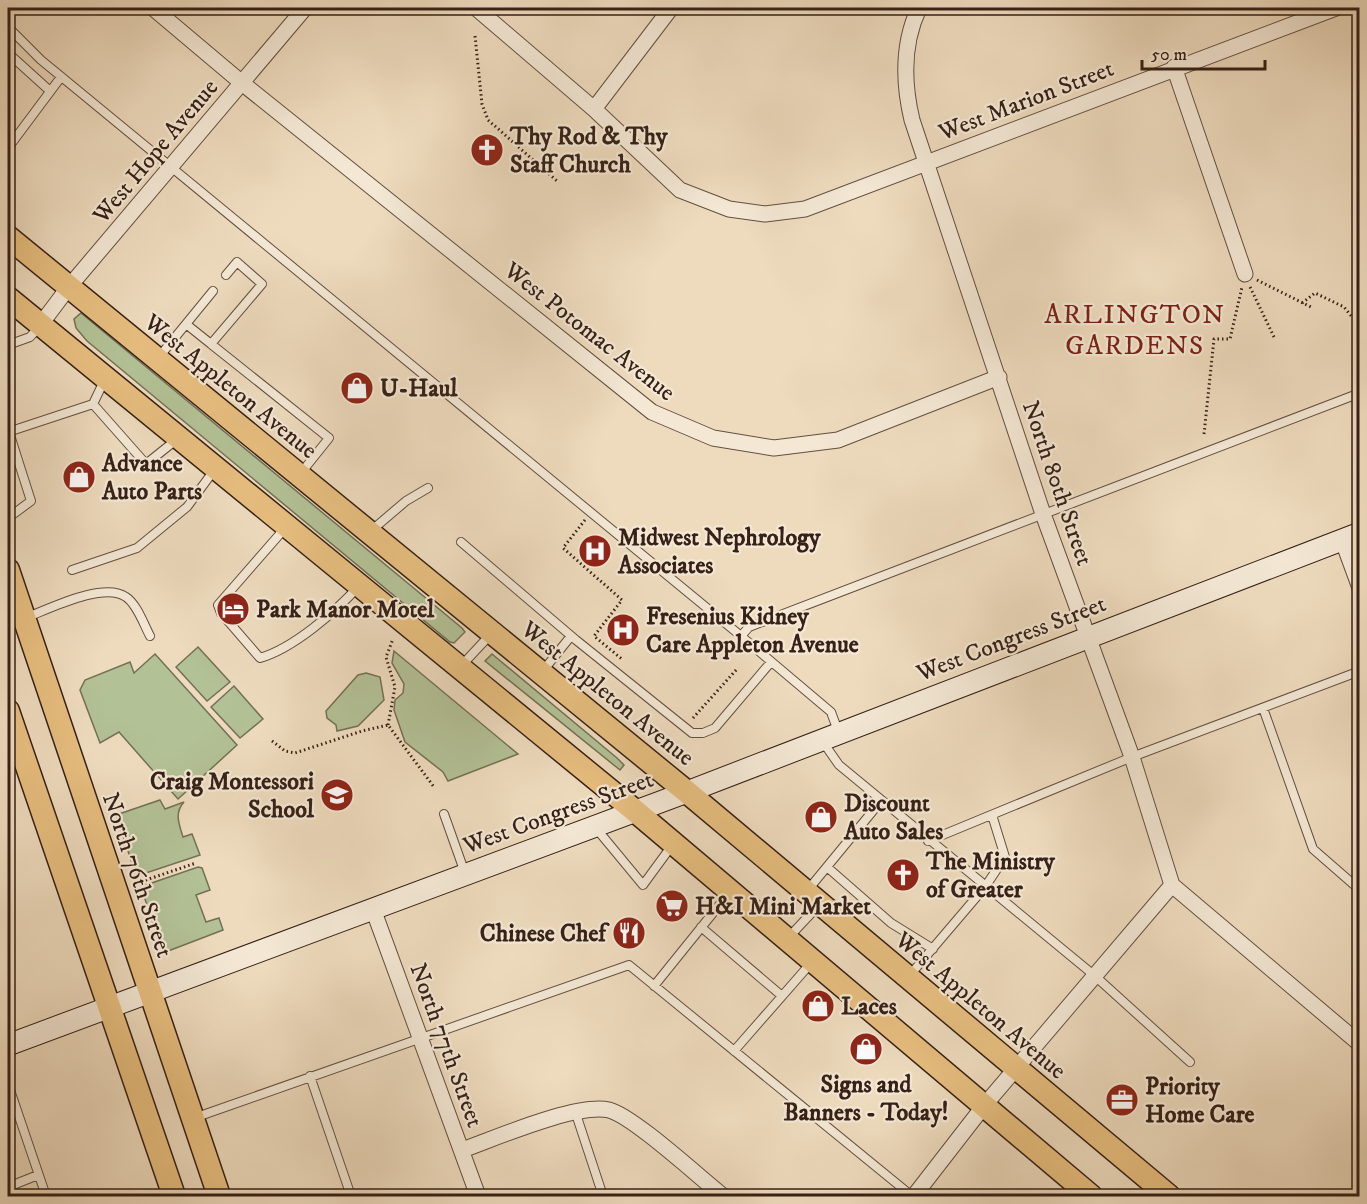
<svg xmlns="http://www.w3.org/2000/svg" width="1367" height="1204" font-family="'IM FELL DW Pica',serif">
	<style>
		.green { fill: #b3c196; stroke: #747056; stroke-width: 1.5 }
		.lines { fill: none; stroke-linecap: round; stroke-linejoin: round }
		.lane-casing { stroke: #644f41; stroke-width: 10 }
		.street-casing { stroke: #644f41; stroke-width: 17 }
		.secondary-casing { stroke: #362017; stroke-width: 23 }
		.primary-casing { stroke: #362017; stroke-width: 25 }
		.path { stroke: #362017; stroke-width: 3; stroke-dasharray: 1.5 3; stroke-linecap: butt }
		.lane { stroke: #f4e8d5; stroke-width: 8 }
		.street { stroke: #f4e8d5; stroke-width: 15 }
		.secondary { stroke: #f4e8d5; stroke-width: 21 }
		.primary { stroke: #e7be7f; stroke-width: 22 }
		.labels { text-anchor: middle; stroke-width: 4.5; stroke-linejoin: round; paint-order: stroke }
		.street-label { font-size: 24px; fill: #362017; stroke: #f4e8d5 }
		.poi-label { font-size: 24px; font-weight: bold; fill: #362017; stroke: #f4e8d5; text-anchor: start }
		.quarter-label { font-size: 27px; letter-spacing: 1.5px; fill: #7a1f14; stroke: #f4e8d5 }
	</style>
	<rect width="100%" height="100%" fill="#eedbbe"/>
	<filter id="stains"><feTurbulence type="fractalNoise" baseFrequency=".00333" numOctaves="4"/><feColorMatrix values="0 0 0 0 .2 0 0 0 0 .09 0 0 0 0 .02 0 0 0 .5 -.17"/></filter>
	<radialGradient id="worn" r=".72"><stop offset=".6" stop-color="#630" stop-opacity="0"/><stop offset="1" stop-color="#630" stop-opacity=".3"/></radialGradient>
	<!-- green -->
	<path class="green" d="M81,313L462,628L465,632L454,643L450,642L87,341L76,328L74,319Z
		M198,647L230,682L207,701L176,667Z
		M394,651L518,754L448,781L443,772L405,742L394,710L395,700L403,693L404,684L392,663Z
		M155,654L237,745L178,799L119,732L100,743L80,690L85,680L130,662L134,673Z
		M492,654L617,758L624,765L620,770L485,661Z
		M366,673L380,677L384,700L358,726L337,731L336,725L327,718L326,711L358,675Z
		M234,686L263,719L240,738L211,707Z
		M160,800L165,809L184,802C174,813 179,824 183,837L192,834L200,855L140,875L135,872L116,815Z
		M198,867L202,868L210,890L196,895L206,922L219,918L223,930L163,953L142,890L146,885Z"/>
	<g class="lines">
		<!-- lane casing -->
		<g class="lane-casing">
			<path id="lane" d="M8,27L41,60L741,636L831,712L838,731
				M8,53L50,91
				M8,148L61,77
				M226,275L237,262L262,284L211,344L329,438L301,473
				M186,324L211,344
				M8,345L30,337L40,326
				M159,357L213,291
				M104,381L93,404L146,464L176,440
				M8,432L93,404
				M8,518L31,501L9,432
				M286,527L218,605L221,613L260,658C294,648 335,612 359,586
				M372,530L406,501L428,488
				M461,542L576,640L692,733H703L715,728L771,662
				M72,570L137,548L187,507L215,469
				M25,618C49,609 104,581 126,597C137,604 144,625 150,636
				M741,636L749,627L1360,393
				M462,665L491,634
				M542,672L571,636
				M1263,708L1313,849L1360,890
				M823,742L839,765L1095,976L1190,1062
				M444,814L465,873
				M595,827L643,885L673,844
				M928,841L1132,757L1360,671
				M827,867L891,923L933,949
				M807,891L881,801
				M701,927L782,996
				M788,938L819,905
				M910,975L985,887L1005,857L992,815
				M654,986L729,893
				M734,1051L811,963
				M310,1076L351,1196
				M8,1084L46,1196
				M575,1111L603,1196
				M194,1118L629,965L912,1196
				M8,1187L38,1175"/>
		</g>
		<!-- street casing -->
		<g class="street-casing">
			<path id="street" d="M153,8L242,83L652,412L713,438L774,448L838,440L999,377
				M476,8L594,109L680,190L729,209L765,214L805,209L1336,8
				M919,8C902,44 903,82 912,120L1043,514L1132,757L1172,885
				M1174,67L1245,274
				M594,109L671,8
				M41,324L68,288L305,8
				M1342,539L1360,588
				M1172,885L1360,1044
				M373,909L478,1196
				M462,1150C496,1138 576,1103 609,1110C633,1116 700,1178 723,1196
				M914,1196L983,1107L1172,885"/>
		</g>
		<!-- secondary casing -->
		<g class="secondary-casing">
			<path id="secondary" d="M8,1045L687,792L1360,533"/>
		</g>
		<!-- primary casing -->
		<g class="primary-casing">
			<path id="primary" d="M8,237L687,792L1169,1196
				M8,298L634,810L1091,1196
				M8,570L219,1196
				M8,711L174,1196"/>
		</g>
		<!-- path -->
		<path class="path" d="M475,36L482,104L488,120L557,181
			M1257,280L1311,307
			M1250,287L1275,339
			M1302,303L1315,293L1344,307L1360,327
			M1204,434L1214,339H1230L1242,287
			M585,520L563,548L622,600L594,636L623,660
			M693,718L737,669
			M388,725L395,687L386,657L393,639
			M272,741L285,751L295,753L362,731L388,725L434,787
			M137,883L196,863"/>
		<!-- lane -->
		<use href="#lane" class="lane"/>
		<!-- street -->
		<use href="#street" class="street"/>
		<!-- secondary -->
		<use href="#secondary" class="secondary"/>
		<!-- primary -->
		<use href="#primary" class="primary"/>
	</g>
	<!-- icons -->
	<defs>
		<g id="church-disc" transform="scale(1.725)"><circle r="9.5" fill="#8f2418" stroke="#f4e8d5"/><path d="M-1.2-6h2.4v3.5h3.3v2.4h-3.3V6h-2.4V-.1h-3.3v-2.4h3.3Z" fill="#fff"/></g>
		<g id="shop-disc" transform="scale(1.725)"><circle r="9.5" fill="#8f2418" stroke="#f4e8d5"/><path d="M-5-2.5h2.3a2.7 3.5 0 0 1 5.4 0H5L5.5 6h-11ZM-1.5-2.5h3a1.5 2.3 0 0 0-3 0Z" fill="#fff"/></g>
		<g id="hospital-disc" transform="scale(1.725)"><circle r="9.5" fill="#8f2418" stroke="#f4e8d5"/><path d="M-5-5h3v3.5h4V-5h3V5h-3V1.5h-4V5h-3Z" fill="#fff"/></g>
		<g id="hotel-disc" transform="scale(1.725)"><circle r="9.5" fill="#8f2418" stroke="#f4e8d5"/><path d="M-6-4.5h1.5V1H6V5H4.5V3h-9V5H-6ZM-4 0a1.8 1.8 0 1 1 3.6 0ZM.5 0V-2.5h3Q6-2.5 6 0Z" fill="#fff"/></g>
		<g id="school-disc" transform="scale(1.725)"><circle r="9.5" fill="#8f2418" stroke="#f4e8d5"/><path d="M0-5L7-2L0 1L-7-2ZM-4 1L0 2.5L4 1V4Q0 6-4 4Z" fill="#fff"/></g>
		<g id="supermarket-disc" transform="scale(1.725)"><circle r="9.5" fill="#8f2418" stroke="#f4e8d5"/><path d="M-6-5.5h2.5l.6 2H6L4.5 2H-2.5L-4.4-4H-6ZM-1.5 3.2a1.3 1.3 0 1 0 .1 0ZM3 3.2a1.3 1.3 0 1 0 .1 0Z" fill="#fff"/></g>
		<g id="restaurant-disc" transform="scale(1.725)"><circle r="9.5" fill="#8f2418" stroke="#f4e8d5"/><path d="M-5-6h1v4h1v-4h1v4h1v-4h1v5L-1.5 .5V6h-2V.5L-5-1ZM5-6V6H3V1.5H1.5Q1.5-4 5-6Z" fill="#fff"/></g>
		<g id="office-disc" transform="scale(1.725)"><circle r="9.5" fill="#8f2418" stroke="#f4e8d5"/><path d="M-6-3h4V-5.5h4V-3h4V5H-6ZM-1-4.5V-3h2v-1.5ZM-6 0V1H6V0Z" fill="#fff"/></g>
	</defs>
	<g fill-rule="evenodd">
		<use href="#church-disc" x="487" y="150"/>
		<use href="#shop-disc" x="357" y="388"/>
		<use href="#shop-disc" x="79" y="477"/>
		<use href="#hospital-disc" x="595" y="551"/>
		<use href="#hotel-disc" x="233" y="609"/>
		<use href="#hospital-disc" x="623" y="630"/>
		<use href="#school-disc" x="337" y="795"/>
		<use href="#shop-disc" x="821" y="817"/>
		<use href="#church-disc" x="903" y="875"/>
		<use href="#supermarket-disc" x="672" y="906"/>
		<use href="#restaurant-disc" x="629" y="933"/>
		<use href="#shop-disc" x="818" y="1006"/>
		<use href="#shop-disc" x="866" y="1049"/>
		<use href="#office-disc" x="1122" y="1100"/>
	</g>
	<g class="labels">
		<!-- street labels -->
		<g class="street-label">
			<text transform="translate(1026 100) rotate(-21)" y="8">West Marion Street</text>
			<text transform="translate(155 151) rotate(-50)" y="8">West Hope Avenue</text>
			<text transform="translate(590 331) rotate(38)" y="8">West Potomac Avenue</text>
			<text transform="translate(231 386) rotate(39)" y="8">West Appleton Avenue</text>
			<text transform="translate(1058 483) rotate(71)" y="8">North 80th Street</text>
			<text transform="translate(1011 638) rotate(-21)" y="8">West Congress Street</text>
			<text transform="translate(608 693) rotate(39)" y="8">West Appleton Avenue</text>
			<text transform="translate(558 812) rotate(-20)" y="8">West Congress Street</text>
			<text transform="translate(138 875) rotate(71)" y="8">North 76th Street</text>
			<text transform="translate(981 1005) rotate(40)" y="8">West Appleton Avenue</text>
			<text transform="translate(447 1045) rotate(70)" y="8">North 77th Street</text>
		</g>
		<!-- poi labels -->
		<g class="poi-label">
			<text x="510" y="144">Thy Rod &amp; Thy<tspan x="510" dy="28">Staff Church</tspan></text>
			<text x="380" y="396">U-Haul</text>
			<text x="102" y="471">Advance<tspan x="102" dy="28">Auto Parts</tspan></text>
			<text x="618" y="545">Midwest Nephrology<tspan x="618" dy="28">Associates</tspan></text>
			<text x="256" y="617">Park Manor Motel</text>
			<text x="646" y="624">Fresenius Kidney<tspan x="646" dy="28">Care Appleton Avenue</tspan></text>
			<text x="314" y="789" text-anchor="end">Craig Montessori<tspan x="314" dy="28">School</tspan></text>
			<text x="844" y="811">Discount<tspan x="844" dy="28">Auto Sales</tspan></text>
			<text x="926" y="869">The Ministry<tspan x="926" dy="28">of Greater</tspan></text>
			<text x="695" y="914">H&amp;I Mini Market</text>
			<text x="606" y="941" text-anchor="end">Chinese Chef</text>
			<text x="841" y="1014">Laces</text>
			<text x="866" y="1092" text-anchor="middle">Signs and<tspan x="866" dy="28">Banners - Today!</tspan></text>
			<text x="1145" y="1094">Priority<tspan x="1145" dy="28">Home Care</tspan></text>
		</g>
		<!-- quarter labels -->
		<g class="quarter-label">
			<text x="1135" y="323">ARLINGTON<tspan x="1135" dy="31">GARDENS</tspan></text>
		</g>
	</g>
	<!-- margin -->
	<rect width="1367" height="1204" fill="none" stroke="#eedbbe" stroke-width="30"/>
	<rect x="9" y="9" width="1349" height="1186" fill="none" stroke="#362017" stroke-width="3"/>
	<rect x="15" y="15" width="1337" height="1174" fill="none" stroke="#362017" stroke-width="1.5"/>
	<!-- scale -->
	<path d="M1142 60v9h123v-9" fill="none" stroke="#362017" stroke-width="3"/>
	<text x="1151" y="60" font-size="18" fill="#362017" stroke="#f4e8d5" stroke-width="4.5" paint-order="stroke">50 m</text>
	<rect width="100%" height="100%" filter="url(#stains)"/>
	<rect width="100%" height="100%" fill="url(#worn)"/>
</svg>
